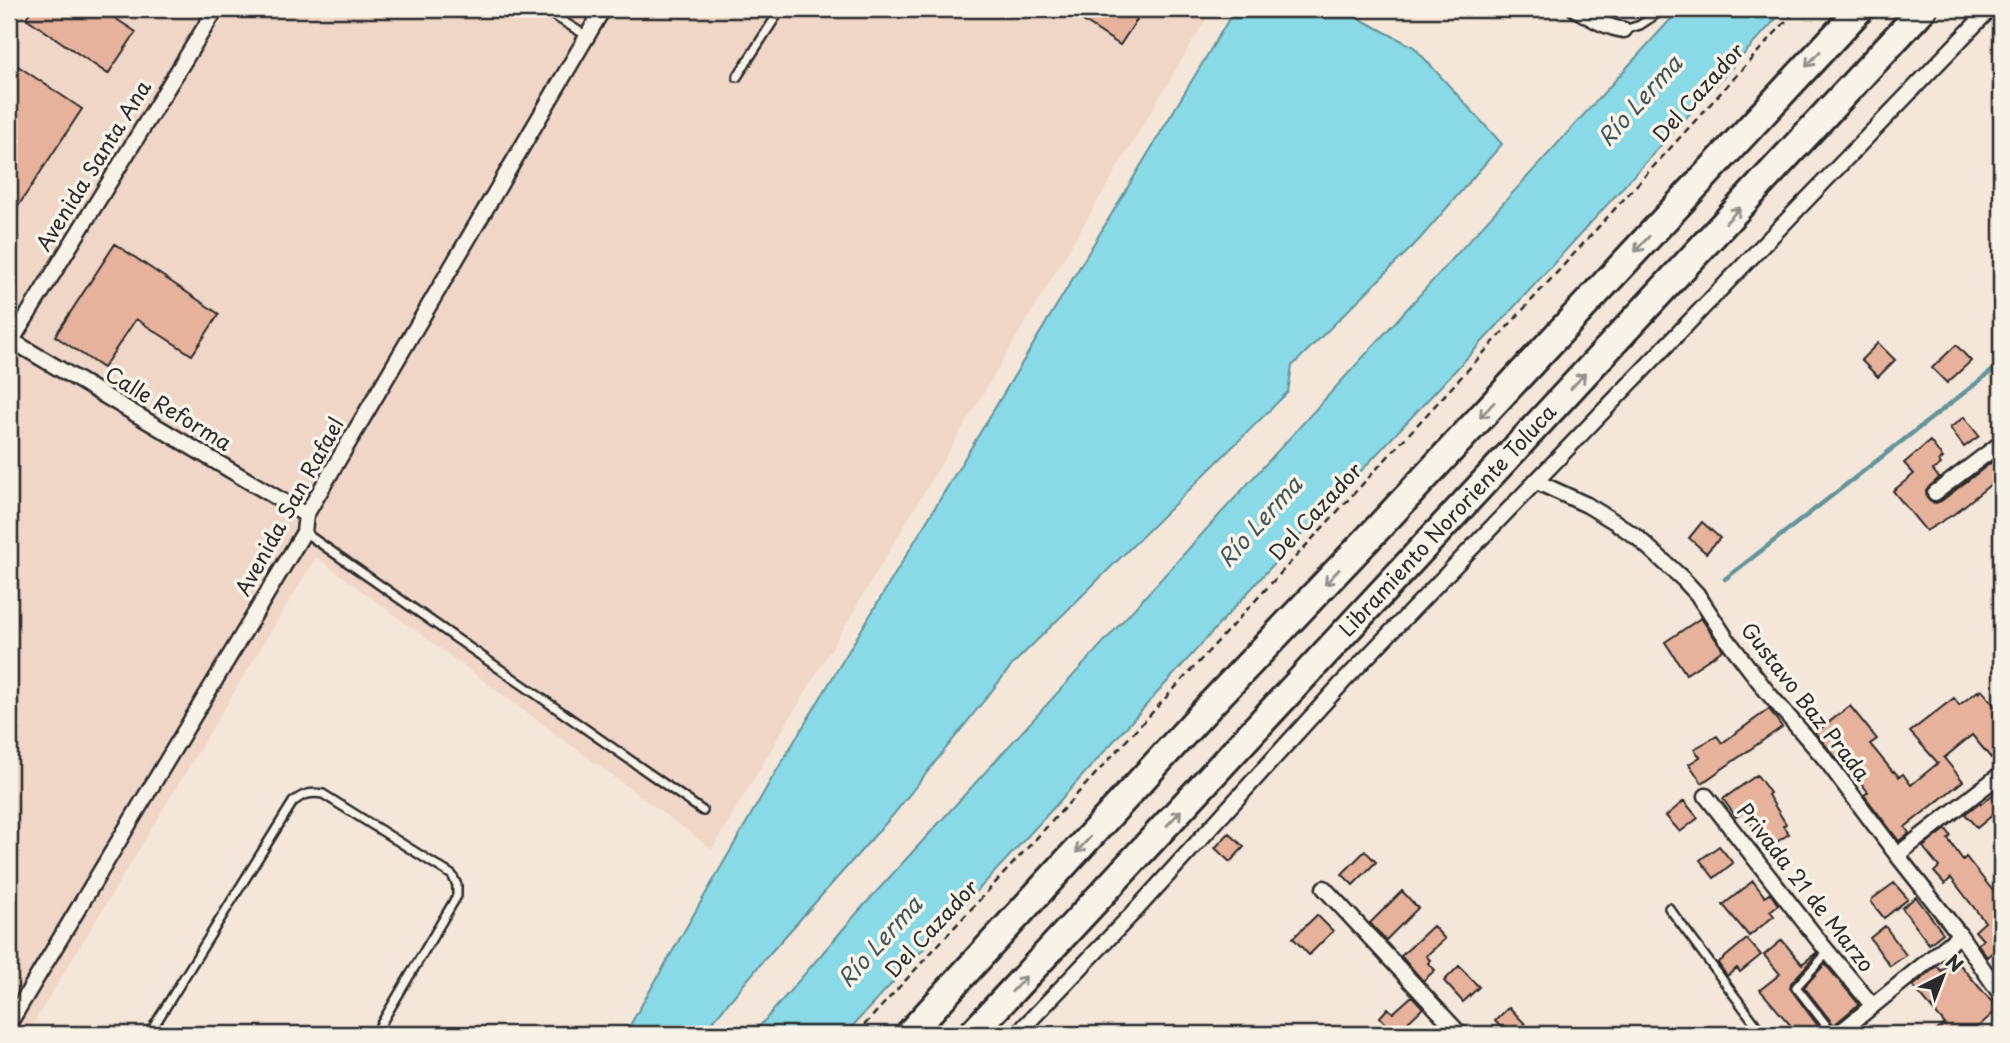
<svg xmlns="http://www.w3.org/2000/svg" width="2010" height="1043" font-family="'Playpen Sans',sans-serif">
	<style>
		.built { fill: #f0d6c7 }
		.water { fill: #89d9e6; stroke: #63939b; stroke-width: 2 }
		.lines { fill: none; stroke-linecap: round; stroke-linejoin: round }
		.stream { stroke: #63939b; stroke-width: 4.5 }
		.building { fill: #e7b29c; stroke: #2b2b2b; stroke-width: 2 }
		.service-casing { stroke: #2b2b2b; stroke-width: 12 }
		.minor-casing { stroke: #2b2b2b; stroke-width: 19 }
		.motorway-casing { stroke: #2b2b2b; stroke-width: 32 }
		.path { stroke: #2b2b2b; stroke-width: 2.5; stroke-dasharray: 7 5; stroke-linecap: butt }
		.service { stroke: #f7f3e8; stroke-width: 7 }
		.minor { stroke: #f7f3e8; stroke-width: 14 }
		.motorway { stroke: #f7f3e8; stroke-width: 26 }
		.oneway { stroke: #918f8a }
		.labels { text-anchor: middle; stroke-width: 7; stroke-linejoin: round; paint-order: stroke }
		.street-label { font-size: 21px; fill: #2b2b2b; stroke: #f7f3e8 }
		.water-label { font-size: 23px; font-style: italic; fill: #42565a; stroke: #f7f3e8 }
	</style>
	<rect width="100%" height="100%" fill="#f4e6d9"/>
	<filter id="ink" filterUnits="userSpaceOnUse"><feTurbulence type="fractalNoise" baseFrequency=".0143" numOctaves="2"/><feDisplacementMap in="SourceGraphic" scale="14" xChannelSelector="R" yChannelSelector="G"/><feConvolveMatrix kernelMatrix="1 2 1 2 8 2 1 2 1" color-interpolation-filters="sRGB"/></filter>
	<g filter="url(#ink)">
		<!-- built -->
		<path class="built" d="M9,9H1212L712,849L316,557L27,1034H9Z"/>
		<!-- water -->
		<path class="water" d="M1235,9H1339L1364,21L1414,47L1502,144L1419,240L1292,366L1288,392L1014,663L893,815L764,960L702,1034H625L771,780Z
			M1680,9H1785L1495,328L1270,568L1037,826L845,1034H753L857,913Z"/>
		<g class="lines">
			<!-- stream -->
			<path class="stream" d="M1725,579L2001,364"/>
		</g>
		<!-- building -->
		<path class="building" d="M32,9H101L136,32L108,74L26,18Z
			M1065,9H1144L1120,45Z
			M9,60L82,109L9,220Z
			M115,244L219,314L192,355L136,319L103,368L55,336Z
			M1878,343L1895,360L1878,377L1861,360Z
			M1956,345L1971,361L1947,383L1932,368Z
			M1964,417L1979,436L1964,447L1950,428Z
			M1930,441L1943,458L1939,461L1941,464L1933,470L1939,478L1926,490L1927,498L1931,502L1936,503L1941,501L2001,455V476L1954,514L1926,531L1893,491L1914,474L1904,463Z
			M1702,522L1720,538L1706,553L1689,538Z
			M1701,618L1723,650L1686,674L1665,642Z
			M1982,690L2001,714V750L1991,758L1972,735L1944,758L1963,781L1905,827L1909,833L1899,841L1864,795L1868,792L1846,764L1843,766L1815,733L1850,706L1877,739L1870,744L1893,772L1894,771L1899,777L1903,774L1911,785L1938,763L1910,732L1954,698L1959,705L1978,691L1979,693Z
			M1769,709L1782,727L1702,783L1689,764L1700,757L1694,749L1717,736L1722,743Z
			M1757,775L1770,793L1768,795L1786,824L1783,826L1789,834L1767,848L1744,812L1736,817L1723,799Z
			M2001,788V808L1977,828L1965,814L1980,802L1981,804Z
			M1684,801L1698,818L1680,832L1666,816Z
			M1946,829L1951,836L1948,839L1963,860L1966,857L2001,901V945L1987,957L1978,944L1983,940L1975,931L1985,922L1951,878L1945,884L1934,872L1939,867L1923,847Z
			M1229,833L1244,847L1230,862L1215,848Z
			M1719,846L1733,863L1714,878L1700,860Z
			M1365,851L1376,862L1353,885L1342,874Z
			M1753,881L1765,897L1770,893L1778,905L1770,911L1774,916L1749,936L1723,905Z
			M1894,883L1908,899L1884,918L1871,902L1872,899Z
			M1402,891L1418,908L1386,940L1370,923Z
			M1916,897L1943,933L1929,944L1902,908Z
			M1317,915L1333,931L1309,955L1293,938Z
			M1433,926L1445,939L1426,956L1430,960L1428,963L1435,970L1423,981L1401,956Z
			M1885,926L1906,955L1890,966L1870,938Z
			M1747,939L1761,955L1740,972L1737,968L1727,976L1718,963Z
			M1782,940L1802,964L1816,953L1817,954L1791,983L1790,988L1824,1034H1798L1760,990L1780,974L1764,955Z
			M1955,959L1998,1009L1970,1034H1932L1945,1024L1913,986L1937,966L1941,971Z
			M1825,964L1859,1004L1834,1025L1804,987Z
			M1459,966L1479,987L1463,1002L1444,981Z
			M1412,996L1423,1008L1404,1026L1412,1034H1395L1380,1017L1388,1008L1393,1013Z
			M1509,1007L1525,1024L1514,1034H1507L1495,1021Z"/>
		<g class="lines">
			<!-- service casing -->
			<g class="service-casing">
				<path id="service" d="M543,9L587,36
					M1624,30L1640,25L1664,9
					M737,77L781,9
					M304,532L703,811
					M1669,908L1763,1034
					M1828,952L1796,987L1833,1034
					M149,1034L293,802C303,794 310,792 323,794L452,875L457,885V896L375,1034"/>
			</g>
			<!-- minor casing -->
			<g class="minor-casing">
				<path id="minor" d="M1575,9C1591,18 1605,27 1624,30
					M9,339L306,515
					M9,345L216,9
					M1535,481L1587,505L1615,522L1638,538L1683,579L1697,594L1726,638L1768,693L1826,760L1897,855L1960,935L2001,995
					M1935,493L2001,443
					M1706,796L1823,946L1872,1005
					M1897,855L2001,774
					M1324,888L1460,1034
					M9,1024L304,532L306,515L603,9
					M1017,1034L1135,911L1343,682L1990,9
					M1838,1034L1960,935"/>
			</g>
			<!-- motorway casing -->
			<g class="motorway-casing">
				<g id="motorway">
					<path d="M909,1034L1211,704L1378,528L1860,9"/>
					<path id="s1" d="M972,1034L1923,9"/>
				</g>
			</g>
			<!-- path -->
			<path class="path" d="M856,1034L1500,335L1797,9"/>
			<!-- service -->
			<use href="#service" class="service"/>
			<!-- minor -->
			<use href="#minor" class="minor"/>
			<!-- motorway -->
			<use href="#motorway" class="motorway"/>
		</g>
		<!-- one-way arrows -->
		<defs><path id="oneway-shaft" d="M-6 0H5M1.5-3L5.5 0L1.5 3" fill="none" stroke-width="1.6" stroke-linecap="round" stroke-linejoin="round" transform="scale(1.75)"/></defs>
		<g class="oneway">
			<use href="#oneway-shaft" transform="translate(1813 59) rotate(133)"/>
			<use href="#oneway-shaft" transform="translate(1733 215) rotate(-47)"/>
			<use href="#oneway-shaft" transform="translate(1642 244) rotate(133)"/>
			<use href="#oneway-shaft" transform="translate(1578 381) rotate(-47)"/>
			<use href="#oneway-shaft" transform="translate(1487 410) rotate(133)"/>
			<use href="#oneway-shaft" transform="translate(1332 577) rotate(133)"/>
			<use href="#oneway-shaft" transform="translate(1174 818) rotate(-47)"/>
			<use href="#oneway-shaft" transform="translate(1083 845) rotate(132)"/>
			<use href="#oneway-shaft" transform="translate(1019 984) rotate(-47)"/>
		</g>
	</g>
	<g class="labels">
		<!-- street labels -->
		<g class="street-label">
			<text transform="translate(1699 93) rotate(-48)" y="7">Del Cazador</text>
			<text transform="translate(94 166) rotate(-58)" y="7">Avenida Santa Ana</text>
			<text transform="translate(168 409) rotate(31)" y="7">Calle Reforma</text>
			<text transform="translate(290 507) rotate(-61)" y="7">Avenida San Rafael</text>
			<text transform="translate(1316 512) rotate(-47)" y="7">Del Cazador</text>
			<text dy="7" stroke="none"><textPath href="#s1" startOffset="700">Libramiento Nororiente Toluca</textPath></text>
			<text transform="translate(1805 702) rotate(52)" y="7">Gustavo Baz Prada</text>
			<text transform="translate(1805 888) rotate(52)" y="7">Privada 21 de Marzo</text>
			<text transform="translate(932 929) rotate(-47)" y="7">Del Cazador</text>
		</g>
		<!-- water labels -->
		<g class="water-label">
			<text transform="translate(1640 101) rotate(-48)" y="8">Río Lerma</text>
			<text transform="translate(1260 522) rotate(-48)" y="8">Río Lerma</text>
			<text transform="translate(880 942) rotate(-48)" y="8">Río Lerma</text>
		</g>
	</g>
	<!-- margin -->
	<rect width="2010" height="1043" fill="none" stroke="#f7f3e8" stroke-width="35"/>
	<rect x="18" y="18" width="1975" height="1008" fill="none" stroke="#2b2b2b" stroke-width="2.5" filter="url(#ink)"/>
	<!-- north arrow -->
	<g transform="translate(1943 976) rotate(42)" stroke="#f7f3e8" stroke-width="5" paint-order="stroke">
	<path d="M0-5L12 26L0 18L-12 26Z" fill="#2b2b2b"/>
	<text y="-10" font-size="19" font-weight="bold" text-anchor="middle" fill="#2b2b2b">N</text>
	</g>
</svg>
